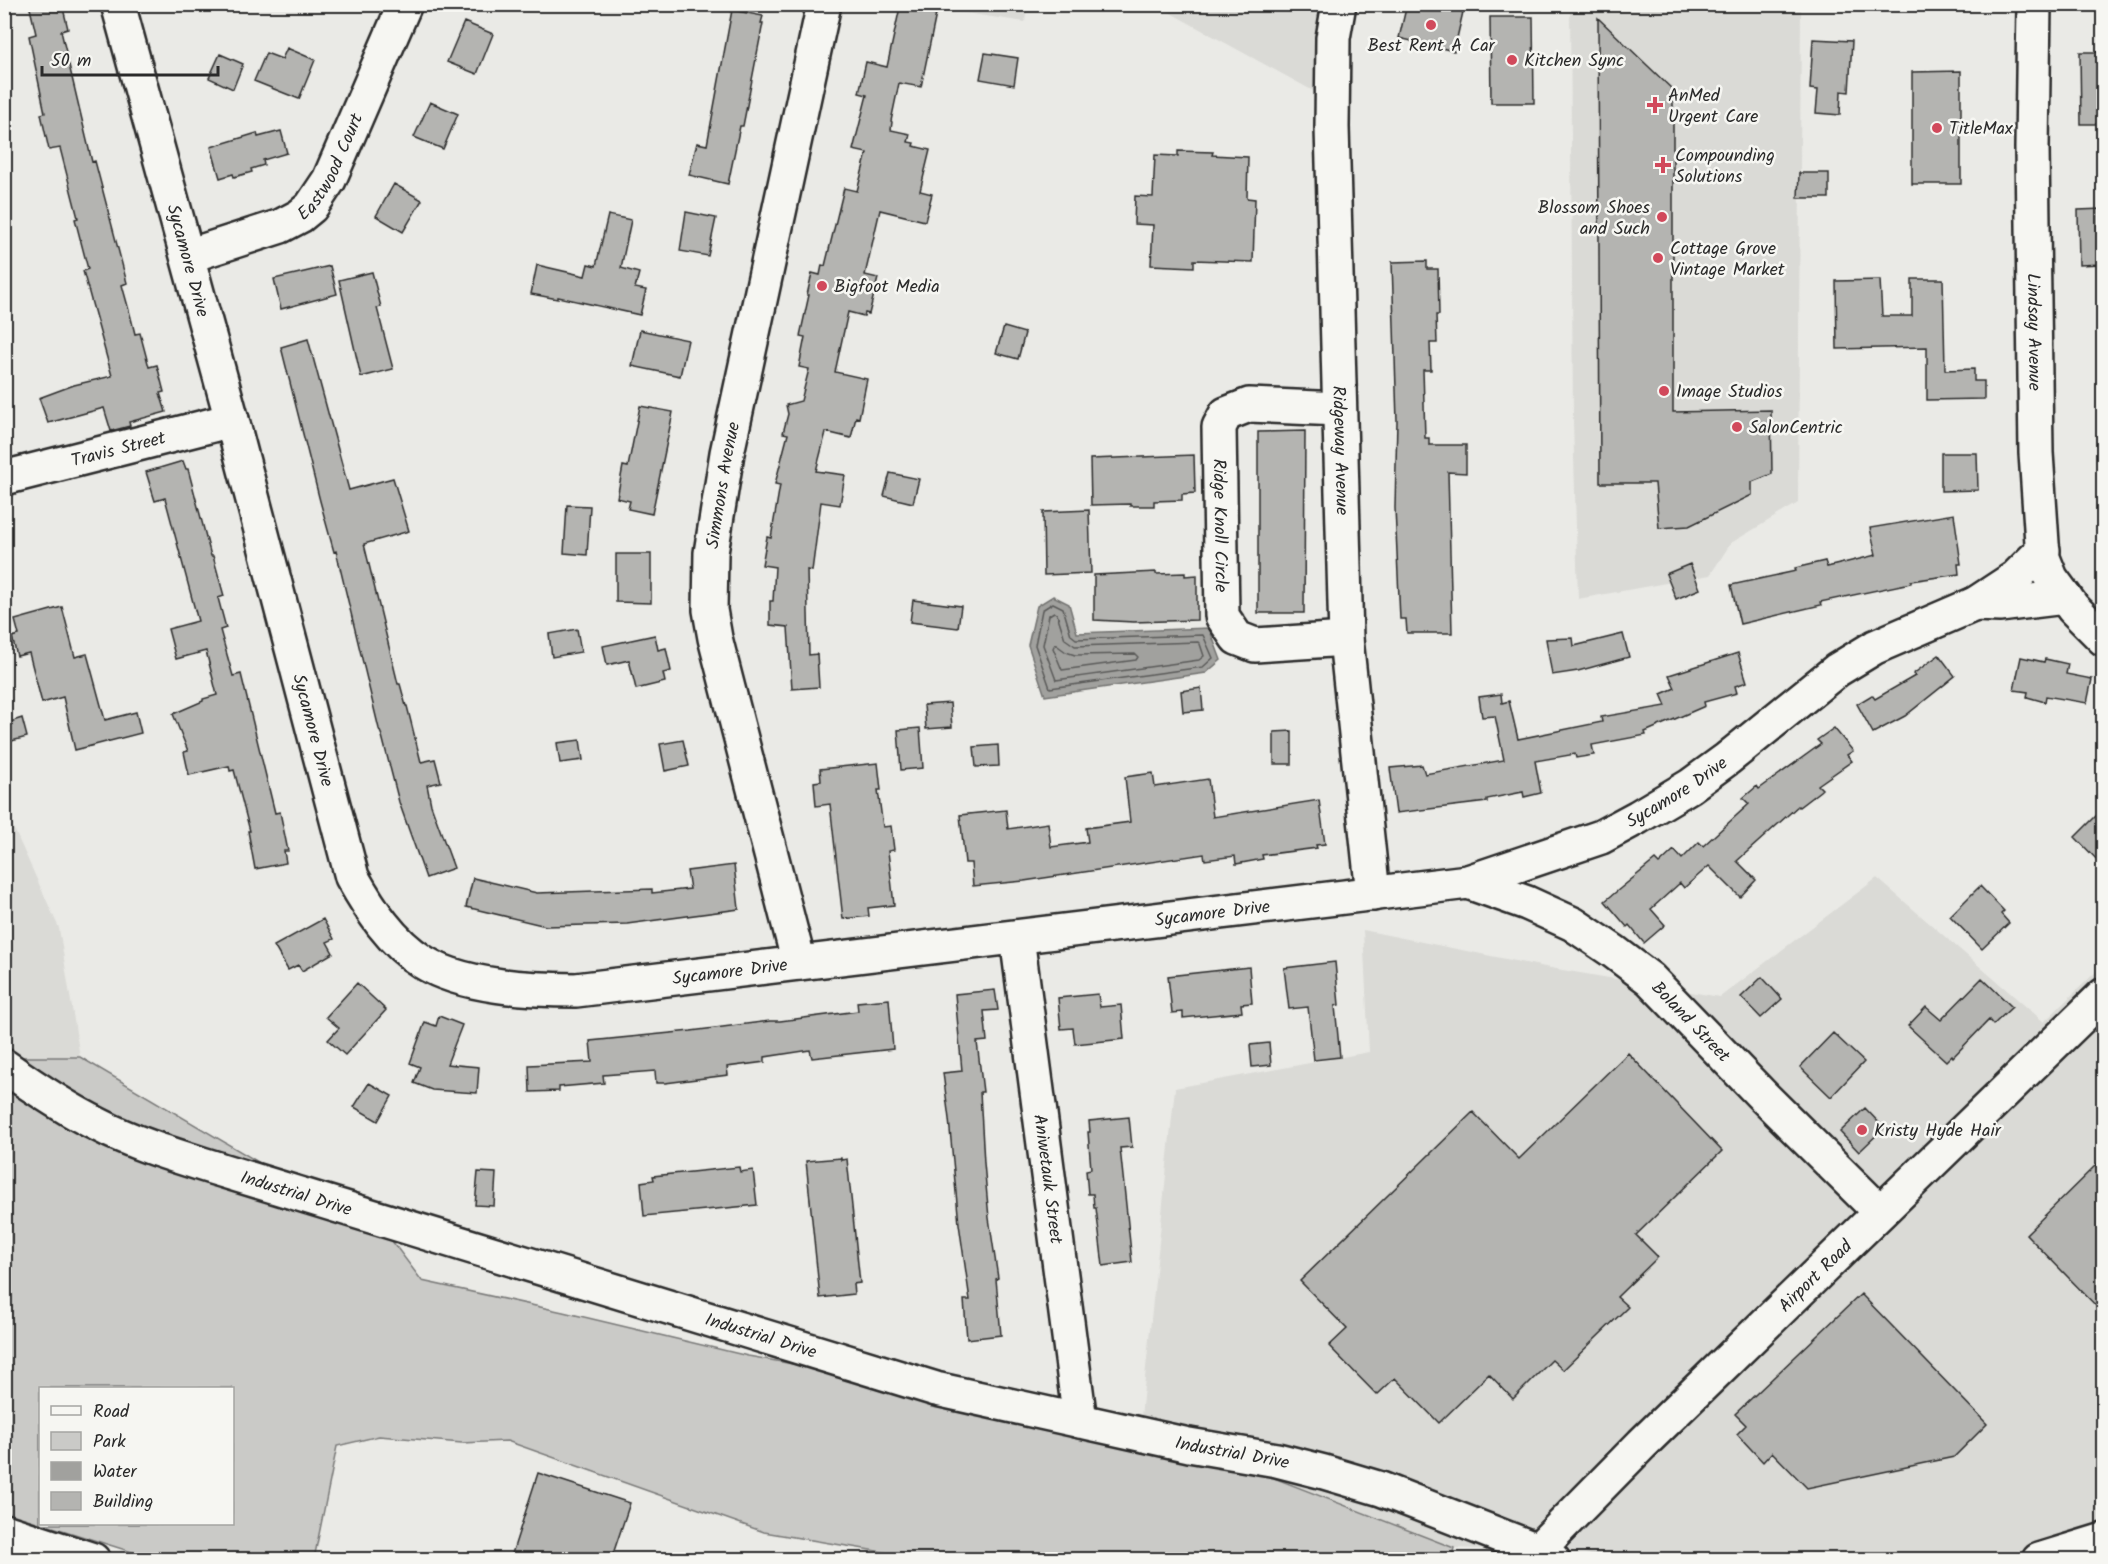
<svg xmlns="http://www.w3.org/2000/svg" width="2108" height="1564" font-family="Kalam,sans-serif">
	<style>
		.built { fill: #dadad6 }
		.green { fill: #cacac7; stroke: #7a7a79; stroke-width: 1.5; fill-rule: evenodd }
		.water { fill: #a1a19e; stroke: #727270; stroke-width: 1.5 }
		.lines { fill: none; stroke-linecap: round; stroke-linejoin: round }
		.shore { stroke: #5a5a59; stroke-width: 1.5 }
		.building { fill: #b4b4b1; stroke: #2b2b2b; stroke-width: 1.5 }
		.minor-casing { stroke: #2b2b2b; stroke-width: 38 }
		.minor { stroke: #f6f6f2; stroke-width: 33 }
		.poi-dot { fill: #d1495b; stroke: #f6f6f2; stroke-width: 2 }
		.labels { text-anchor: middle; stroke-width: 5; stroke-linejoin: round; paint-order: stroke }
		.poi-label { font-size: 18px; fill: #2b2b2b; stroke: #f6f6f2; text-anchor: start }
		.street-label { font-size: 18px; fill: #2b2b2b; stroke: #f6f6f2 }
	</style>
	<rect width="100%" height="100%" fill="#eaeae6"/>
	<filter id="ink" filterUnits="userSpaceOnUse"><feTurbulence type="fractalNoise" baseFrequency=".0167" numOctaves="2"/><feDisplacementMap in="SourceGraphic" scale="12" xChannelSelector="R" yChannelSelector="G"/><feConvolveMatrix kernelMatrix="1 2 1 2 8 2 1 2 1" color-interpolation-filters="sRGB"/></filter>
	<g filter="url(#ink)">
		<!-- built -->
		<path class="built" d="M913,5H1027L1025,22Z
			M1156,5H1330L1319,94Z
			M1570,5H1801L1798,503L1731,543L1710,575L1578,599L1573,421Z
			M4,807L59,928L80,1057H5Z
			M1877,878L2044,1022L2103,965V1559L1604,1560L1583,1552L1454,1548L1140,1426L1175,1088L1369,1052L1363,930L1545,967L1720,997Z"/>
		<!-- green -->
		<path class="green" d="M5,1057H80L392,1241L422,1281L563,1312L748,1356L1140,1426L1454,1548L1451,1560L924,1559L764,1532L507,1441L462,1443L379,1436L337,1446L314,1559H154L5,1512ZM40,1388H232V1524H40Z
			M5,1548L37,1559H5Z"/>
		<!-- water -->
		<path class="water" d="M1053,596L1069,604L1077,633L1209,628L1221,660L1206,673L1045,696L1028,645L1037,606Z"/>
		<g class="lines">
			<!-- shore -->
			<path class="shore" d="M1053,603L1063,608L1071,635L1076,639L1203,635L1213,658L1203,667L1050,688L1035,645L1042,610Z
				M1054,612L1057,614L1065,639L1075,646L1198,642L1200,644L1204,656L1199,660L1056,680L1043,645L1049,615Z
				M1055,644L1066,652L1075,655L1135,654L1138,657L1136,660L1062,670L1053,648Z"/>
		</g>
		<!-- building -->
		<path class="building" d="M29,4H62L68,29L61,31L92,162L95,161L127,283L122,285L130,314L135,334L140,333L149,367L157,365L164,392L160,393L166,412L129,422L130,426L111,431L104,408L48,423L39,398L74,385L112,376L83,271L88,269L75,219L78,218L60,148L49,150L41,114L45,113L29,36L36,34Z
			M1407,4H1430L1463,12L1454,51L1399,38Z
			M900,7L936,14L921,87L899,83L891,121L892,122L891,130L910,134L908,142L914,143L913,146L930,150L920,191L932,194L925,221L880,210L865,275L878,278L869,314L865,313L864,316L848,312L835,372L867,379L859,418L856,417L851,438L826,432L816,471L845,475L840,505L821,502L812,571L807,570L809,655L817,654L819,687L792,689L788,627L770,625V601H773L775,567L762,565L767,537L771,538L780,485L775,484L788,434L783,433L788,414L786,405L801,401L809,369L799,367L805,337L800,336L809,295H807L812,273L820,275L822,265L825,266L844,188L857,191L867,153L853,150L867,95L859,93L866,62L887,67Z
			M732,10L763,16L761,23H763L743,126H740L728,184L689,175L697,143L707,145Z
			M1490,17H1533L1534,103H1491Z
			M1598,18L1673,90V412L1771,410L1772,474L1752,482V495L1689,526L1659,528L1655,483H1600Z
			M464,22L493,34L477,74L447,62Z
			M1813,39L1852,41L1849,92L1841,91L1840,115L1816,113L1818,90L1810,89Z
			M287,48L315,60L299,99L254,81L266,53L282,59Z
			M2080,52H2103L2102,124H2081Z
			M985,53L1018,58L1014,85L980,79Z
			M220,54L243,64L233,89L209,78Z
			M1961,71V184H1912V72Z
			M430,102L458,114L443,149L414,137Z
			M281,131L287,153L263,160L264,165L251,169L252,172L234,177L233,174L220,178L211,147L257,133L258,137Z
			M1178,151L1213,152L1212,155L1248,157L1247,198L1255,199L1253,262L1194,260V267L1151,265L1153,225L1134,224L1135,196L1153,197L1155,155L1178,156Z
			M1799,173H1829V198H1798Z
			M394,184L422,200L403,232L376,216Z
			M2103,209V264L2079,265L2078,210Z
			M686,212L716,218L708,256L680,251Z
			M608,215L631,220L621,268L639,273L635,288L646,290L640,315L558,297V299L531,294L537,265L585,276L588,264L596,266Z
			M1427,261V269H1438L1439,315H1436L1437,343H1430L1431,370H1423L1425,438H1429V445H1466V473L1448,472L1452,633H1407L1406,619H1400L1395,508L1397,421L1392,262Z
			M330,266L337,294L281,309L274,279Z
			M372,272L381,307L377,308L393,369L361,377L339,280Z
			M1912,279H1943L1945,370L1974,369V381H1984V399L1927,400V347L1837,349L1836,281L1880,280L1882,316H1912Z
			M1004,327L1025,333L1018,359L996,353Z
			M640,330L688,340L680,376L632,366Z
			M308,339L349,490L393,478L409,531L364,544L398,684H400L406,706H407L421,762L435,759L441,782L427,785L431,805L454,868L426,878L399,802L382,736L379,729L336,551L334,552L320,501L281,347Z
			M640,406L673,412L652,514L628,509L630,501L617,498L623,466L628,467Z
			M1305,431L1304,613H1258V432Z
			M1941,453H1977L1978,490L1941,491Z
			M1194,455L1195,493L1182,494V500L1154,501V506H1130V504L1091,505L1090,459Z
			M183,461L186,469H188L211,556H213L224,596L218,598L226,628L220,630L233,676L241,674L275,813L280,812L288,851H284L286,863L255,869L248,831H250L234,770L230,771L229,766L189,775L184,752L188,751L173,714L203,701V699L217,695L206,651L176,659L168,629L198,621L165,498L155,501L146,472Z
			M890,473L919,479L913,503L884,496Z
			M567,505L590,506L587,555L564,553Z
			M1089,510L1091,573L1044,575L1043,512Z
			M1954,514L1961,564H1958L1959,574L1911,581V583L1820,602L1821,605L1740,624L1731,585L1796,571L1795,568L1825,561L1827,567L1876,555L1870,528Z
			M616,554H651V603L616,602Z
			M1690,564L1700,589L1676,599L1666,574Z
			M1156,572V574L1185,573V576L1197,575V620L1134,622L1094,620V575Z
			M913,600L961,606L958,628L910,622Z
			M62,607L75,657L87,654L105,720L136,712L141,733L75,750L63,697L42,703L29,653L17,656L12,637L19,635L15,620Z
			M577,629L581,652L552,657L549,634Z
			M1623,634L1629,657L1578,671L1552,675L1546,639L1573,638L1574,646Z
			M655,635L658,650L666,648L671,671L663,673L665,682L636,689L629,660L607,665L603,646Z
			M1738,653L1747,682L1735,686L1737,693L1704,702L1705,706L1645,732L1646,735L1592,745L1594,755L1576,758L1575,754L1535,761L1541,793L1524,797L1523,792L1487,799V802L1396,813L1390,768L1422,765L1425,774L1504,760L1495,716L1482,717L1479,697L1501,694L1502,703L1509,701L1518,739L1602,722L1601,717L1666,706L1661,694L1675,688L1669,675Z
			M1939,655L1955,676L1905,716L1873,733L1857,704L1872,695L1875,699L1915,676L1913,674Z
			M2021,657L2044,662L2045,659L2068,664L2066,674L2092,679L2087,703L2046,696L2045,702L2027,697L2028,692L2014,690Z
			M1201,688L1203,710L1183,712L1181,691Z
			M950,703L952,727L926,729L924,705Z
			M22,718L27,737L4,743V724Z
			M920,728L923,768L901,770L898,730Z
			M1834,728L1853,751L1847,755L1852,761L1818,785L1822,789L1820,791L1799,807L1798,806L1737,861L1756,880L1740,897L1709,866L1684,888L1680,883L1651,909L1665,925L1644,943L1629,925L1627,927L1605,901L1655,860L1659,864L1674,850L1682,859L1699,842L1703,846L1749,804L1743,798L1757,786L1759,789L1821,744L1817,740Z
			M1292,731V764H1274V732Z
			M580,740L583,760L560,763L557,743Z
			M683,740L689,766L665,771L660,744Z
			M998,745L999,766L976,767L974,747Z
			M878,763L881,790H878L883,827L891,826L894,850L888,851L894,905L868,908L869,916L843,919L830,804L816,806L814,782L821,781L820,769Z
			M1153,773L1155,787L1208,779L1213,817L1319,800L1325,844L1316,845L1317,848L1262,855L1263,859L1236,864L1235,856L1205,860L1204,854L1024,881L973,886L971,863H965L960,815L1006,810L1008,829L1048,823L1051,847L1088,842L1086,828L1130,822L1125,777Z
			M2103,809V866L2075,837Z
			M734,865L739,909L627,924L546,926L466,907L473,878L537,893L652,889V893L690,889L687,871Z
			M1980,886L2004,911L2001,914L2009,923L1982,949L1950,916Z
			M323,919L334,939L327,942L333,953L302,971L298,965L288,970L274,946Z
			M1335,962L1339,1005L1335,1006L1340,1057L1314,1060L1308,1007L1289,1009L1284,968Z
			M1249,967L1252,1003L1241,1004L1242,1012L1183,1018V1012L1172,1013L1168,976Z
			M1762,977L1782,999L1761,1018L1741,997Z
			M1982,978L2012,1007L1993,1025L1989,1020L1953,1057L1952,1055L1946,1061L1908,1026L1926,1007L1941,1020Z
			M357,983L386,1010L345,1055L328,1040L339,1028L326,1017Z
			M995,990L998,1010L984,1011L987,1041L977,1042L983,1092H980L984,1163L989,1218L998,1278L996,1279L1001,1335L967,1339L964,1300H970L959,1224L949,1119L943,1073L962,1071L955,994Z
			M1098,994L1100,1007L1121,1005L1124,1039L1075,1044L1073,1028L1061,1029L1058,998Z
			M889,999L893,1049L812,1058L810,1050L765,1057V1062L727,1067L728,1075L665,1083H656L655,1071L603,1075L604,1083L559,1087V1091L530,1092L529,1065L592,1062L590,1041L691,1031L770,1021H780L858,1011L857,1002Z
			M439,1016L462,1025L447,1064L479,1067L477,1093L432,1090L414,1083L420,1067L410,1063L425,1022L436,1026Z
			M1833,1033L1864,1062L1831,1097L1800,1067Z
			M1269,1043L1271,1065L1252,1067L1250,1045Z
			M1628,1053L1722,1151L1636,1235L1658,1257L1617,1297L1628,1307L1563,1370L1552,1360L1513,1399L1489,1374L1439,1423L1395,1378L1377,1395L1329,1346L1347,1329L1300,1281L1473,1112L1519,1159Z
			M369,1083L392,1096L378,1121L354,1107Z
			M1865,1108L1884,1128L1859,1152L1840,1132Z
			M1129,1117L1132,1147L1120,1148L1132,1262L1103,1266L1096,1208H1094L1093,1194H1088L1086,1170L1091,1169L1088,1132H1090L1089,1121Z
			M841,1158V1160L847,1159L860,1283L853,1284L854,1294L820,1298L806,1161Z
			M2103,1158V1313L2026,1234Z
			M739,1167L740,1172L753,1170L757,1205L644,1216L641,1182L654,1180L653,1176Z
			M478,1172L496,1173L494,1206L475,1205Z
			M1861,1294L1987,1424L1954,1457L1807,1488L1772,1452L1763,1462L1737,1434L1746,1425L1735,1414Z
			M538,1473L630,1503L611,1560H510Z"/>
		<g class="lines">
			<!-- minor casing -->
			<g class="minor-casing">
				<g id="minor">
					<path id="s1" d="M118,4L232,420L352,877C370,909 391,942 423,962C463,987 529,990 576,990L1468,882L1601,837L1638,817L1690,786L1727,759L1837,670L1875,647L1975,604L2016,577L2043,550"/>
					<path id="s2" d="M1339,4L1333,38L1332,127L1346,639L1373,894"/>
					<path id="s3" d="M2034,4L2032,148L2036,453L2043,558L2051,578L2073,608L2104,639"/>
					<path id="s4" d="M188,256L281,226L300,216L311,207L329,180L405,4"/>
					<path id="s5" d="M1339,409L1249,405L1226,414L1219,427L1222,616L1237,638L1255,645L1346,639"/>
					<path id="s6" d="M4,478L232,420"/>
					<path d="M1975,604L2000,605L2065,597"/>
					<path id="s7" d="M1468,882L1527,903L1573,924L1613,951L1650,979L1762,1095L1880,1212"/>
					<path id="s8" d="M1017,937L1080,1421"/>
					<path id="s9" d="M799,963L715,638L710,610L711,553L727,453L824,4"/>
					<path id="s10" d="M4,1066C35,1088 66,1109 99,1125C137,1145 180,1157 221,1170L936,1389L1189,1445L1277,1460L1324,1472L1381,1489L1537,1550L1553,1560"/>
					<path d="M4,1531L93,1560"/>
					<path id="s11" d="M1528,1560L1642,1444L2104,995"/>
					<path d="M2039,1560L2104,1540"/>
				</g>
			</g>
			<!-- minor -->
			<use href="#minor" class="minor"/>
		</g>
	</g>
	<!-- markers -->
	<g class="poi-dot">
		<circle cx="1431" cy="25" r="6"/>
		<circle cx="1512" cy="60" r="6"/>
		<path d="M1652 96h6v6h6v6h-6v6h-6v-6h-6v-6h6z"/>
		<circle cx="1937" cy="128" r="6"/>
		<path d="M1660 156h6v6h6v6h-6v6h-6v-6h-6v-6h6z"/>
		<circle cx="1662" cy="217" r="6"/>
		<circle cx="1658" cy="258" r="6"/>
		<circle cx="822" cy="286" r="6"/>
		<circle cx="1664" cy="391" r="6"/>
		<circle cx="1737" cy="427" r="6"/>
		<circle cx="1862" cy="1130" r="6"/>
	</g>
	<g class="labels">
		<!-- poi labels -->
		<g class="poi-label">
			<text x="1431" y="51" text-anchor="middle">Best Rent A Car</text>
			<text x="1524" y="66">Kitchen Sync</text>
			<text x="1668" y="101">AnMed<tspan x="1668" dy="21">Urgent Care</tspan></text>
			<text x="1949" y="134">TitleMax</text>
			<text x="1675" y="161">Compounding<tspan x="1675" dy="21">Solutions</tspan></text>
			<text x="1650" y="213" text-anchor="end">Blossom Shoes<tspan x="1650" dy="21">and Such</tspan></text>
			<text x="1670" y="254">Cottage Grove<tspan x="1670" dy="21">Vintage Market</tspan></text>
			<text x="834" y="292">Bigfoot Media</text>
			<text x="1676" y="397">Image Studios</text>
			<text x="1749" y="433">SalonCentric</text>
			<text x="1874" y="1136">Kristy Hyde Hair</text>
		</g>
		<!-- street labels -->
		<g class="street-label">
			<text dy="6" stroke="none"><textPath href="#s4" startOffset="178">Eastwood Court</textPath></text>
			<text dy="6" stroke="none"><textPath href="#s1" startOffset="266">Sycamore Drive</textPath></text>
			<text dy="6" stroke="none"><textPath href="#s3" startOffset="328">Lindsay Avenue</textPath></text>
			<text dy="6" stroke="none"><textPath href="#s6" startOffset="118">Travis Street</textPath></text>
			<text dy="6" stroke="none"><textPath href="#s2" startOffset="447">Ridgeway Avenue</textPath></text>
			<text dy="6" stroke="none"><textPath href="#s9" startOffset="490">Simmons Avenue</textPath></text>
			<text dy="6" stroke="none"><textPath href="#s5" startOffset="228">Ridge Knoll Circle</textPath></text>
			<text dy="6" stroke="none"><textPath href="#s1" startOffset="752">Sycamore Drive</textPath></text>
			<text dy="6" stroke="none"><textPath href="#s1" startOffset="2300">Sycamore Drive</textPath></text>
			<text dy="6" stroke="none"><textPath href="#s1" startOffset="1814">Sycamore Drive</textPath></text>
			<text dy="6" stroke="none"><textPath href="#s1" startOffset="1328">Sycamore Drive</textPath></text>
			<text dy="6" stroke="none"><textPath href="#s7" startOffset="267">Boland Street</textPath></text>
			<text dy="6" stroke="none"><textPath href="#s8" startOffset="244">Aniwetauk Street</textPath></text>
			<text dy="6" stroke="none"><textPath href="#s10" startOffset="321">Industrial Drive</textPath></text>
			<text dy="6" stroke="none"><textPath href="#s11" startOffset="404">Airport Road</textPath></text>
			<text dy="6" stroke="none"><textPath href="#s10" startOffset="807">Industrial Drive</textPath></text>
			<text dy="6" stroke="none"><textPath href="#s10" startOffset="1293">Industrial Drive</textPath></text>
		</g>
	</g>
	<!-- margin -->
	<rect width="2108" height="1564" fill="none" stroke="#f6f6f2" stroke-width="24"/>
	<rect x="12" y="12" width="2084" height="1540" fill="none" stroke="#2b2b2b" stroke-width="2" filter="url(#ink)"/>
	<!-- legend -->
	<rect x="39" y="1387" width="195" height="138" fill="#f6f6f2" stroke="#a5a5a2" stroke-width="1.5"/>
	<rect x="51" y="1406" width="30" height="9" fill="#f6f6f2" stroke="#a5a5a2" stroke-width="1.5"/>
	<text x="93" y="1417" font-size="18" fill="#2b2b2b">Road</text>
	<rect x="51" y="1432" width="30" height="18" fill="#cacac7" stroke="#a5a5a2" stroke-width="1.5"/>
	<text x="93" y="1447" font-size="18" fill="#2b2b2b">Park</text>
	<rect x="51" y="1462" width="30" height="18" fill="#a1a19e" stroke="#a5a5a2" stroke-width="1.5"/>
	<text x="93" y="1477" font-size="18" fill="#2b2b2b">Water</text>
	<rect x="51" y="1492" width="30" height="18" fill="#b4b4b1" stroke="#a5a5a2" stroke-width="1.5"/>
	<text x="93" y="1507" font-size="18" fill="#2b2b2b">Building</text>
	<!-- scale -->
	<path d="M42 66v9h176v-9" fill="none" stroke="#2b2b2b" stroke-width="3"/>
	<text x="51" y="66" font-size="18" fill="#2b2b2b" stroke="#f6f6f2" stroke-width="4.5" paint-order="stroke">50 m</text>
</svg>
